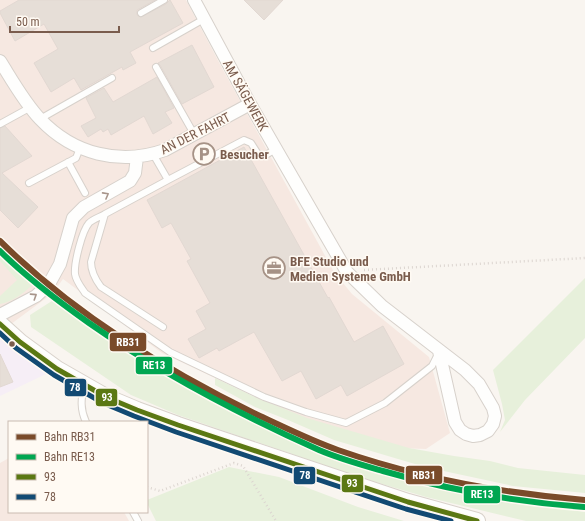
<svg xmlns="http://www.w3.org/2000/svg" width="585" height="521" font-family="'Roboto Condensed',sans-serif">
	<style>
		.commercial { fill: #f6e8e1 }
		.education { fill: #f6eef6 }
		.green { fill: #e7f0db }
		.building { fill: #e6ded7; stroke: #e2d8d2 }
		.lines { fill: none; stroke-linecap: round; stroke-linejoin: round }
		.lane-casing { stroke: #d7d1cb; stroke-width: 8 }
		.street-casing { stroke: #d7d1cb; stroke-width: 14 }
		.secondary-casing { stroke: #d9d2cb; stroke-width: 18 }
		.path { stroke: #dcd5d0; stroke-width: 2.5; stroke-dasharray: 1 3; stroke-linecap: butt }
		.lane { stroke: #fefefd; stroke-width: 6 }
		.street { stroke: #fefefd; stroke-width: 12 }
		.secondary { stroke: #fefefd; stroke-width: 16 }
		.bus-1-casing { stroke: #fffaf3; stroke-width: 8 }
		.bus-2-casing { stroke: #fffaf3; stroke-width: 8 }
		.bus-1 { stroke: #5b7813; stroke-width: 5 }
		.bus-2 { stroke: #124a73; stroke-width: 5 }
		.rail-1-casing { stroke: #fffaf3; stroke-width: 9 }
		.rail-2-casing { stroke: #fffaf3; stroke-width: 9 }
		.rail-1 { stroke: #7a4b2a; stroke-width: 6 }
		.rail-2 { stroke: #00a651; stroke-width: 6 }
		.oneway { stroke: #a8958b }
		.bus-dot { fill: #7a5c4d; stroke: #fffaf3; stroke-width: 1.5 }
		.labels { text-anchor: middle; stroke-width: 3; stroke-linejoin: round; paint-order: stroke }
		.street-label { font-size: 13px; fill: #7a5c4d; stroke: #fffaf3 }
		.poi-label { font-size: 13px; font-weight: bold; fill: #7a5c4d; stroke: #fffaf3; text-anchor: start }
		.line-badge { stroke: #fffaf3; stroke-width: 1.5 }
		.badge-label { font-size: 11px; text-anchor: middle; font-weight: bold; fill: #fff }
	</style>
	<rect width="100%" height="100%" fill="#f9f5f0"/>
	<!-- commercial -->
	<path class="commercial" d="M0,0H186L222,68L334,272L352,294L429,357L450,433L426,449L400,448L296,416L162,353L63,279L53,293L11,324L0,312Z
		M9,458V512H124L129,521H0V463Z"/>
	<!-- education -->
	<path class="education" d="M0,339L10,347L46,374L0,396Z"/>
	<!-- green -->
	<path class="green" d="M0,248L37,281C27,290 14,302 0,304V296L17,280L0,261Z
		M585,278V338L525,400L500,432L505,420L502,404L493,370Z
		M55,299L104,336L173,378L259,425L315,451L408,481L524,503L585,512V521H526L426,497L362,478L178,415L131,395L31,327L30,315Z
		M215,378L257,398L307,418L409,448L454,456L490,461L518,468L585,475V493L513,486L425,467L334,440L288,420L255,407L215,385Z
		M229,467L279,477L358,507L404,521H156L147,503V500Z"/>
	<!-- building -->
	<path class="building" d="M19,0H155L137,10V15L141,17L166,4L170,0L183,23L130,52L136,63L123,70L122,67L81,90L74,78L51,92L34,63L58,49L44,24L15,41L0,13V11Z
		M244,0H283L264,20Z
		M192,45L214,87L182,104L160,65L158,63Z
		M157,77L174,108L165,112L172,123L153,134L144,116L111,135L108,129L103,132L101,129L88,137L81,126L96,118L86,98L104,88L113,102Z
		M5,126L32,156L2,173L38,207L18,228L0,210V128Z
		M244,147L328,298L329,297L354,342L383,326L404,364L347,396L341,385L316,399L301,371L282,381L254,332L219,351L217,348L199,358L188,339L206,329L196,311L210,303L187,261L191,259L171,223L162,228L147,200Z
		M0,354L13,382L0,387Z"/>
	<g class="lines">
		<!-- lane casing -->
		<g class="lane-casing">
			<path id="lane" d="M141,13L164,0
				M153,48L204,19
				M156,67L194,134
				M40,119L112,78
				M0,124L31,107
				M153,154L168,180L105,214L91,262C91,272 95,279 101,287L163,327
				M68,162L85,193
				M168,180L244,140L251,143L258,154L264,156L276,149
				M29,183L76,158L80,148
				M105,214C100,217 93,219 89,223C82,231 74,263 75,274C76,281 81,287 85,293L170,352L264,397L306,412L346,423L385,403L432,366L438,354
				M84,385C81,399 80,409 86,422
				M133,512L138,521"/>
		</g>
		<!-- street casing -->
		<g class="street-casing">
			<path id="street" d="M194,0L250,104L347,272L382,306L465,370L479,384L493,408L495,416L493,424L488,431L480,435L473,436L466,434L460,430L455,422L439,351
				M0,61C12,80 24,102 40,119C73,154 120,166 165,150L250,104
				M0,315L36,296L49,284L60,264L73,218L84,207L130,181L135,173L137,157"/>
		</g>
		<!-- secondary casing -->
		<g class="secondary-casing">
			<path id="secondary" d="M0,324L20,342L57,369L106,397L137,410L178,425L408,502L477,521"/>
		</g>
		<!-- path -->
		<path class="path" d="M364,270L585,258
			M147,487L160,491L234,463L243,466L276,521"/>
		<!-- lane -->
		<use href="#lane" class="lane"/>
		<!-- street -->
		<use href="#street" class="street"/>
		<!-- secondary -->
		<use href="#secondary" class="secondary"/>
		<!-- bus-1 casing -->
		<g class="bus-1-casing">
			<path id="bus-1" d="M0,324L20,342L57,369L106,397L137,410L178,425L408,502L477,521"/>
		</g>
		<!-- bus-2 casing -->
		<g class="bus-2-casing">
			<path id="bus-2" d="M0,333L16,348L54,375L103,403L134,416L176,432L406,509L451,521"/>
		</g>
		<!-- bus-1 -->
		<use href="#bus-1" class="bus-1"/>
		<!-- bus-2 -->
		<use href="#bus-2" class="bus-2"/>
		<!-- rail-1 casing -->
		<g class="rail-1-casing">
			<path id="rail-1" d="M0,241C73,313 169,372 260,416C286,428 312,441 338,450C418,478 501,493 585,500"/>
		</g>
		<!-- rail-2 casing -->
		<g class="rail-2-casing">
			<path id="rail-2" d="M0,251C27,278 58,301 89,323C162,374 239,414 319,450C340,459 362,465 383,471C449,490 516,502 584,507"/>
		</g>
		<!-- rail-1 -->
		<use href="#rail-1" class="rail-1"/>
		<!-- rail-2 -->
		<use href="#rail-2" class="rail-2"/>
	</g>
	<!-- one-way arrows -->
	<defs><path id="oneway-chevron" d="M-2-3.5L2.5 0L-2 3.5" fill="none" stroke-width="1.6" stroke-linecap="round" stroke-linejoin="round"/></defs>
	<g class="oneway">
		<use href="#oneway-chevron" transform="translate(106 195) rotate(-29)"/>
		<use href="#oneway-chevron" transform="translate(34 296) rotate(-33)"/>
	</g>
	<!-- icons -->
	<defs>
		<g id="parking-ring" transform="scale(1.15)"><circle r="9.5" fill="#fffaf3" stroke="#a69286" stroke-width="1.5"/><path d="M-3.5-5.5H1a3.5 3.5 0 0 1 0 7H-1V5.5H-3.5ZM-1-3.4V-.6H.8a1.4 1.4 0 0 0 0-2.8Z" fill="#a69286"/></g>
		<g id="office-ring" transform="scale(1.15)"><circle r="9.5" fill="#fffaf3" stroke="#a69286" stroke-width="1.5"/><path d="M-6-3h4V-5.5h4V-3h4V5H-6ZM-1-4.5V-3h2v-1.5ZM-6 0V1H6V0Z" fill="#a69286"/></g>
	</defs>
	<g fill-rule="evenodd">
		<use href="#parking-ring" x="204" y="154"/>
		<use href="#office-ring" x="274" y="268"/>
	</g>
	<!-- markers -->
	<circle class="bus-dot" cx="12" cy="344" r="3.5"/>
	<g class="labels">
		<!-- street labels -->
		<g class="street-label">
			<text transform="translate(246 95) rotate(61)" y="5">AM SÄGEWERK</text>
			<text transform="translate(195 133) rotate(-27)" y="5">AN DER FAHRT</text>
		</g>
		<!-- poi labels -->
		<g class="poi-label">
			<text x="220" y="159">Besucher</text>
			<text x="290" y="266">BFE Studio und<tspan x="290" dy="15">Medien Systeme GmbH</tspan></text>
		</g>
	</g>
	<g class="line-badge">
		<rect x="109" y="332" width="38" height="20" rx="4" fill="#7a4b2a"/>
		<rect x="135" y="356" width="38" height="19" rx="4" fill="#00a651"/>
		<rect x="64" y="378" width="23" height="19" rx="4" fill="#124a73"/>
		<rect x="95" y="388" width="23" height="19" rx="4" fill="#5b7813"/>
		<rect x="405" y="465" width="38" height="20" rx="4" fill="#7a4b2a"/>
		<rect x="293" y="466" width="23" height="19" rx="4" fill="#124a73"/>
		<rect x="341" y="474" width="23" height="19" rx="4" fill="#5b7813"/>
		<rect x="463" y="485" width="38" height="19" rx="4" fill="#00a651"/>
	</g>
	<g class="badge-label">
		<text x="128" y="346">RB31</text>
		<text x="154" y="369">RE13</text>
		<text x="75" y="391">78</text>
		<text x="107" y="401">93</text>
		<text x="424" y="479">RB31</text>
		<text x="305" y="479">78</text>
		<text x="352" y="487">93</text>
		<text x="482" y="498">RE13</text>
	</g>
	<!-- legend -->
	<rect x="8" y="421" width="140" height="92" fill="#fffaf3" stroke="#cabbb1"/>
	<rect x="16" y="434" width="20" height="6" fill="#7a4b2a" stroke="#cabbb1"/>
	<text x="44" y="441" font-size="12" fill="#7a5c4d">Bahn RB31</text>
	<rect x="16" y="454" width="20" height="6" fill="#00a651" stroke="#cabbb1"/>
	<text x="44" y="461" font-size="12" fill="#7a5c4d">Bahn RE13</text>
	<rect x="16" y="474" width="20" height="6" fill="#5b7813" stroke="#cabbb1"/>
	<text x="44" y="481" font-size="12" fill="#7a5c4d">93</text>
	<rect x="16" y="494" width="20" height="6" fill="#124a73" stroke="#cabbb1"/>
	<text x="44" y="501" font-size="12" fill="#7a5c4d">78</text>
	<!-- scale -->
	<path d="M10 26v6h109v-6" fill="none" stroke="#7a5c4d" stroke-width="2"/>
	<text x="16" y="26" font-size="12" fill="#7a5c4d" stroke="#fffaf3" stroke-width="3" paint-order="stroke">50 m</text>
</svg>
